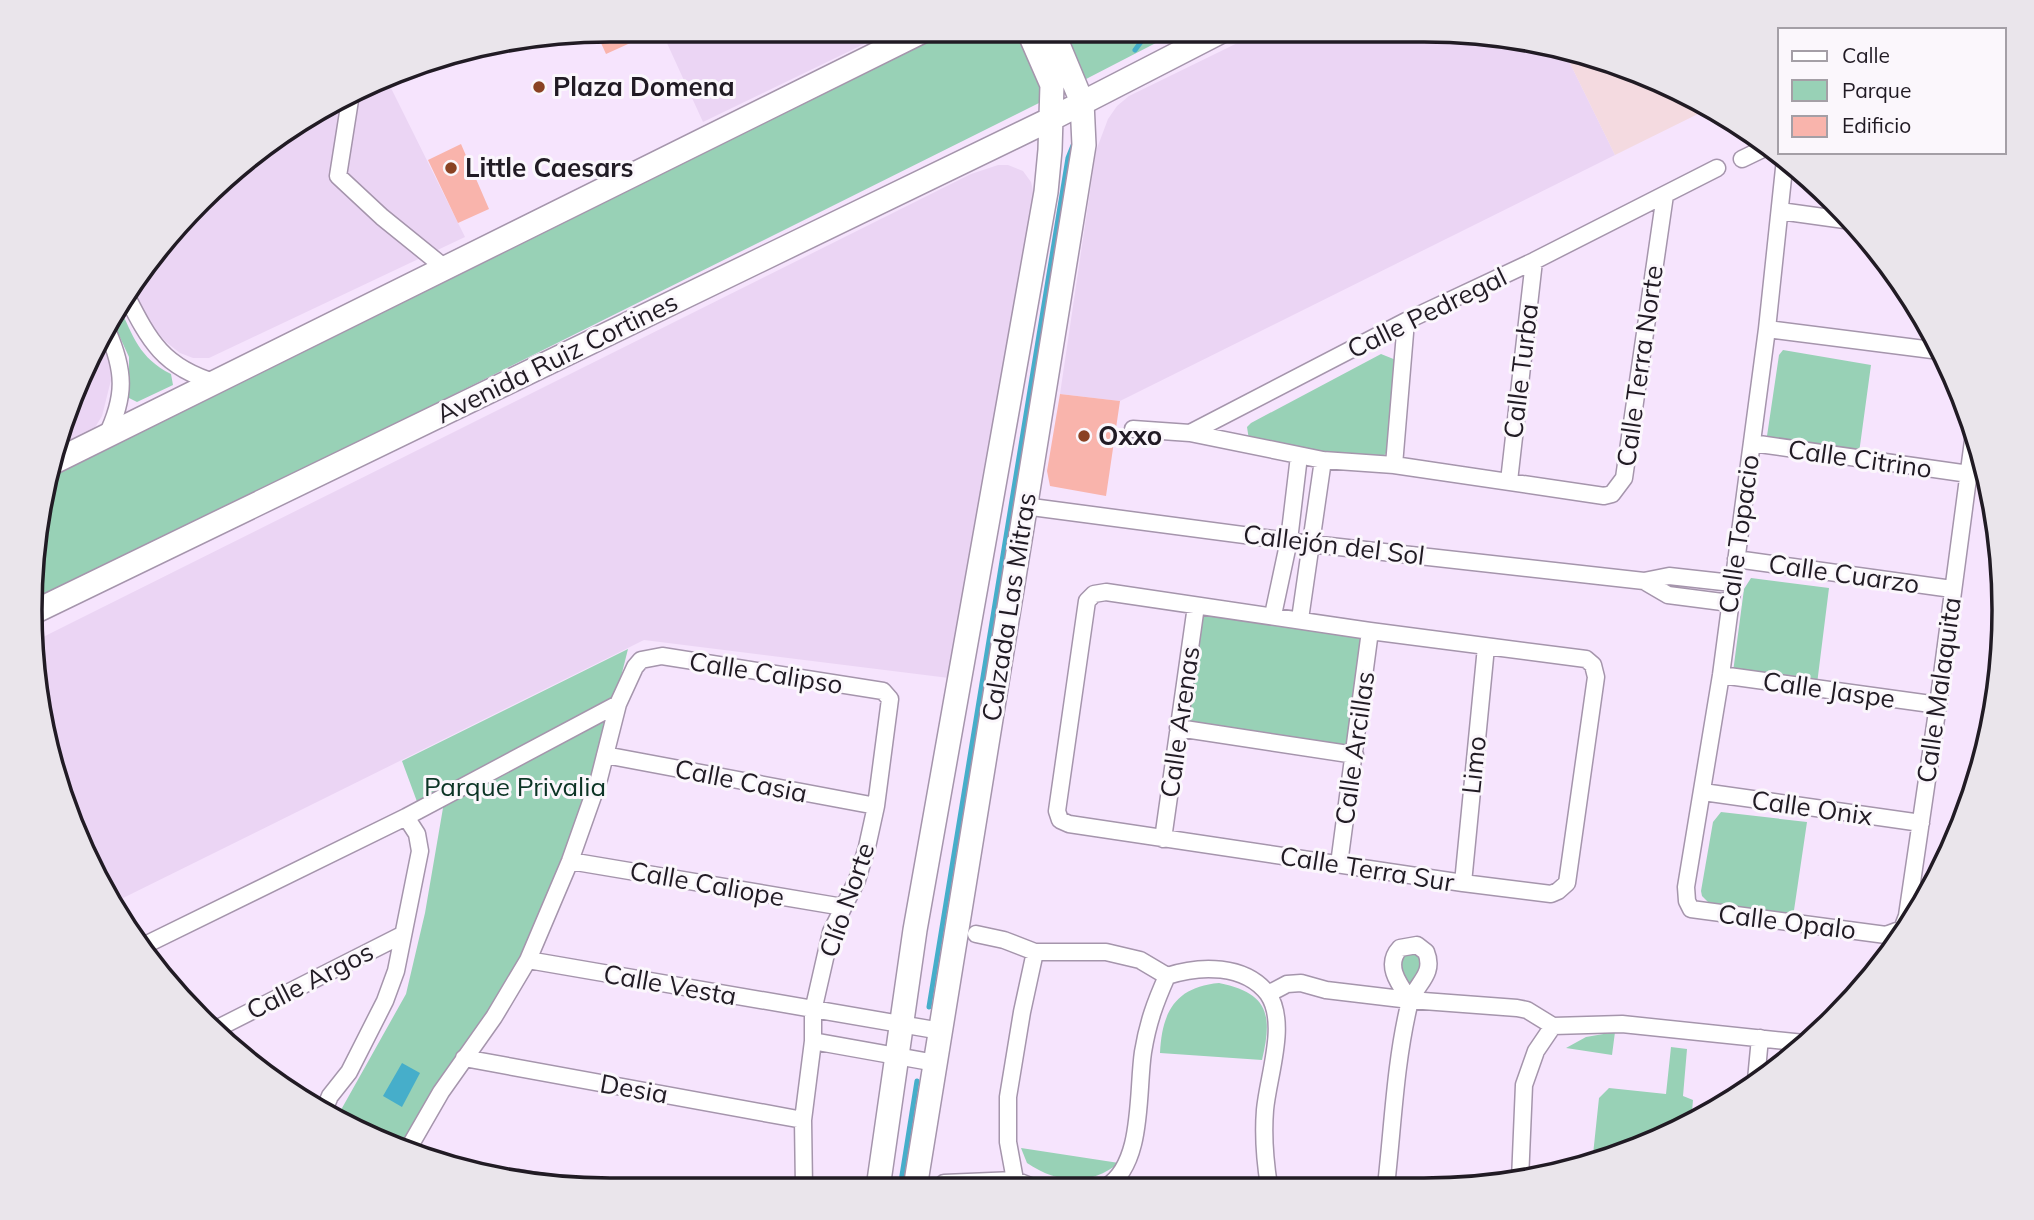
<svg xmlns="http://www.w3.org/2000/svg" width="2034" height="1220" font-family="Mulish,sans-serif">
	<style>
		.built { fill: #ebd5f4 }
		.education { fill: #f4dae0 }
		.green { fill: #98d1b6 }
		.water { fill: #46aeca }
		.lines { fill: none; stroke-linecap: round; stroke-linejoin: round }
		.stream { stroke: #46aeca; stroke-width: 5 }
		.building { fill: #f9b4ac }
		.street-casing { stroke: #a595ac; stroke-width: 19 }
		.secondary-casing { stroke: #a595ac; stroke-width: 26 }
		.street { stroke: #fff; stroke-width: 16 }
		.secondary { stroke: #fff; stroke-width: 23 }
		.poi-dot { fill: #8a4223; stroke: #fbf7fc; stroke-width: 2.5 }
		.labels { text-anchor: middle; stroke-width: 6; stroke-linejoin: round; paint-order: stroke }
		.poi-label { font-size: 26px; font-weight: bold; fill: #211b24; stroke: #fbf7fc; text-anchor: start }
		.street-label { font-size: 26px; fill: #211b24; stroke: #fbf7fc }
		.park-label { font-size: 26px; fill: #0c3425; stroke: #fbf7fc }
		.rim { fill: none; stroke: #211b24; stroke-width: 3.5 }
	</style>
	<rect width="100%" height="100%" fill="#f6e4fd"/>
	<!-- built -->
	<path class="built" d="M661,30H893L703,122Z
		M1262,31H1462L1564,51L1615,155L1120,401L1060,394L1096,151L1108,119L1117,106L1129,96Z
		M387,80L465,237L209,358H193L180,353L166,342L151,325L130,285L257,149Z
		M998,165H1008L1023,171L1031,182L1035,199L949,678L644,640L117,901L61,797L35,641L971,174Z
		M102,341L110,364L111,380L102,416L91,434L56,452L60,424Z"/>
	<!-- education -->
	<path class="education" d="M1564,51L1611,61L1708,109L1615,155Z"/>
	<!-- green -->
	<path class="green" d="M948,30L1179,31L1059,93L31,605L52,477Z
		M119,306C133,336 139,358 171,374L173,385L137,402L129,398V357L112,320Z
		M1783,350L1871,365L1859,453L1770,441L1767,436L1779,355Z
		M1381,354L1396,360L1388,451L1380,460L1249,440L1247,427L1251,423Z
		M1751,578L1829,588L1817,684L1733,672L1744,589Z
		M1196,606L1370,631L1355,755L1178,728Z
		M628,649L597,772L526,953L404,1150L337,1117L406,994L425,913L443,808L437,798L419,807L402,761Z
		M1721,812L1807,822L1793,917L1710,904L1702,896L1701,891L1713,822Z
		M1408,947L1425,961L1416,988L1402,984L1399,952Z
		M1219,983C1268,993 1273,1014 1262,1060L1160,1053C1162,1011 1176,987 1219,983Z
		M1615,1032L1612,1055L1566,1048L1586,1037Z
		M1671,1047L1687,1049L1683,1096L1693,1100L1691,1123L1611,1159L1592,1164L1599,1098L1609,1088L1666,1094Z
		M1021,1148L1119,1163C1090,1186 1058,1184 1027,1163Z"/>
	<!-- water -->
	<path class="water" d="M402,1063L420,1073L402,1107L383,1096Z"/>
	<g class="lines">
		<!-- stream -->
		<path class="stream" d="M1135,50L1149,31
			M929,1007L1068,158L1076,138
			M900,1188L917,1081"/>
	</g>
	<!-- building -->
	<path class="building" d="M610,30H659L606,54L596,32Z
		M461,144L489,209L458,223L428,160Z
		M1060,394L1120,401L1106,496L1050,486L1047,471Z"/>
	<g class="lines">
		<!-- street casing -->
		<g class="street-casing">
			<path id="street" d="M350,100L338,176L382,217L445,268
				M1742,159L1769,146
				M1785,159L1767,329L1721,675L1686,887L1687,901L1691,909L1886,935L1902,929L1907,916L1938,705L1974,433
				M1780,211L1852,221
				M125,293C149,340 162,367 217,383
				M1767,329L1940,351
				M1133,429L1190,433L1323,460L1394,465L1604,496L1612,494L1624,478L1665,195
				M1190,433L1406,321L1534,261L1717,168
				M106,437C126,396 125,371 107,330
				M1752,443L1969,474
				M1394,465L1406,321
				M1509,481L1534,261
				M1024,506L1312,544L1644,581L1669,576L1732,583
				M1736,559L1952,589
				M1644,581L1668,595L1730,603
				M1106,592L1370,631L1586,659L1593,665L1596,677L1567,883L1558,891L1551,894L1463,883L1069,824L1060,820L1057,811L1087,601L1094,594Z
				M1273,615L1289,540L1299,456
				M1300,619L1323,460
				M1721,675L1938,705
				M1178,728L1355,755
				M605,755L876,806
				M1703,792L1921,823
				M1163,839L1196,606
				M570,861L843,907
				M1339,864L1370,631
				M1463,883L1486,647
				M976,934L1004,940L1035,952H1106L1140,960L1167,976C1200,965 1245,964 1268,994L1287,984L1301,983L1326,990L1410,1000L1517,1008L1527,1010L1553,1026L1622,1024L1804,1043
				M141,947L406,817L618,704
				M528,960L941,1031
				M1268,994C1288,1023 1268,1076 1265,1110C1263,1135 1265,1161 1269,1186
				M218,1028L402,935
				M813,1041L936,1063
				M464,1058L803,1120
				M1756,1080L1760,1038
				M324,1110L330,1096L349,1072L385,1001L396,971L420,851L417,834L406,817
				M407,1151L441,1092L494,1017L528,960L570,861L599,779L618,704L635,667L641,660L662,656L883,691L890,699L876,806L867,847L857,880L831,932L813,1011V1041L803,1120L804,1188
				M519,1178L585,1189
				M1015,1180L1008,1142V1097L1022,1012L1035,952
				M1520,1180L1524,1085L1536,1051L1553,1026
				M944,1183L1015,1180L1033,1187
				M1386,1186C1393,1125 1395,1064 1409,1005C1413,985 1436,976 1426,952L1417,945L1400,948C1384,965 1399,984 1410,1000
				M1106,1187C1144,1164 1137,1092 1143,1052C1148,1022 1155,1003 1167,976"/>
		</g>
		<!-- secondary casing -->
		<g class="secondary-casing">
			<path id="secondary" d="M54,462L925,30
				M30,614L1051,119L1222,31
				M878,1188L915,930L1046,192L1050,150L1052,85L1028,30
				M915,1188L1084,145L1082,102L1052,30"/>
		</g>
		<!-- street -->
		<use href="#street" class="street"/>
		<!-- secondary -->
		<use href="#secondary" class="secondary"/>
	</g>
	<!-- markers -->
	<g class="poi-dot">
		<circle cx="539" cy="87" r="7"/>
		<circle cx="451" cy="168" r="7"/>
		<circle cx="1084" cy="436" r="7"/>
	</g>
	<g class="labels">
		<!-- poi labels -->
		<g class="poi-label">
			<text x="553" y="96">Plaza Domena</text>
			<text x="465" y="177">Little Caesars</text>
			<text x="1098" y="445">Oxxo</text>
		</g>
		<!-- street labels -->
		<g class="street-label">
			<text transform="translate(1427 313) rotate(-26)" y="9">Calle Pedregal</text>
			<text transform="translate(557 358) rotate(-26)" y="9">Avenida Ruiz Cortines</text>
			<text transform="translate(1640 366) rotate(-82)" y="9">Calle Terra Norte</text>
			<text transform="translate(1521 371) rotate(-83)" y="9">Calle Turba</text>
			<text transform="translate(1860 459) rotate(8)" y="9">Calle Citrino</text>
			<text transform="translate(1739 534) rotate(-82)" y="9">Calle Topacio</text>
			<text transform="translate(1334 545) rotate(7)" y="9">Callejón del Sol</text>
			<text transform="translate(1844 574) rotate(8)" y="9">Calle Cuarzo</text>
			<text transform="translate(1009 607) rotate(-81)" y="9">Calzada Las Mitras</text>
			<text transform="translate(766 673) rotate(9)" y="9">Calle Calipso</text>
			<text transform="translate(1829 690) rotate(8)" y="9">Calle Jaspe</text>
			<text transform="translate(1939 690) rotate(-82)" y="9">Calle Malaquita</text>
			<text transform="translate(1180 722) rotate(-82)" y="9">Calle Arenas</text>
			<text transform="translate(1355 748) rotate(-82)" y="9">Calle Arcillas</text>
			<text transform="translate(1474 765) rotate(-84)" y="9">Limo</text>
			<text transform="translate(741 781) rotate(11)" y="9">Calle Casia</text>
			<text transform="translate(1812 808) rotate(8)" y="9">Calle Onix</text>
			<text transform="translate(1367 869) rotate(9)" y="9">Calle Terra Sur</text>
			<text transform="translate(707 884) rotate(10)" y="9">Calle Caliope</text>
			<text transform="translate(847 900) rotate(-71)" y="9">Clío Norte</text>
			<text transform="translate(1787 922) rotate(7)" y="9">Calle Opalo</text>
			<text transform="translate(310 981) rotate(-27)" y="9">Calle Argos</text>
			<text transform="translate(670 985) rotate(10)" y="9">Calle Vesta</text>
			<text transform="translate(634 1089) rotate(10)" y="9">Desia</text>
		</g>
		<!-- park labels -->
		<g class="park-label">
			<text x="515" y="796">Parque Privalia</text>
		</g>
	</g>
	<!-- crop -->
	<path d="M0 0H2034V1220H0ZM610 42H1424A568 568 0 0 1 1992 610V610A568 568 0 0 1 1424 1178H610A568 568 0 0 1 42 610V610A568 568 0 0 1 610 42Z" fill="#eae5eb" fill-rule="evenodd"/>
	<path class="rim" d="M610 42H1424A568 568 0 0 1 1992 610V610A568 568 0 0 1 1424 1178H610A568 568 0 0 1 42 610V610A568 568 0 0 1 610 42Z"/>
	<!-- legend -->
	<rect x="1778" y="28" width="228" height="126" fill="#fbf7fc" stroke="#a49fa6" stroke-width="2"/>
	<rect x="1792" y="51" width="35" height="10" fill="#ffffff" stroke="#a49fa6" stroke-width="2"/>
	<text x="1842" y="63" font-size="21" fill="#211b24">Calle</text>
	<rect x="1792" y="80" width="35" height="21" fill="#98d1b6" stroke="#a49fa6" stroke-width="2"/>
	<text x="1842" y="98" font-size="21" fill="#211b24">Parque</text>
	<rect x="1792" y="116" width="35" height="21" fill="#f9b4ac" stroke="#a49fa6" stroke-width="2"/>
	<text x="1842" y="133" font-size="21" fill="#211b24">Edificio</text>
</svg>
